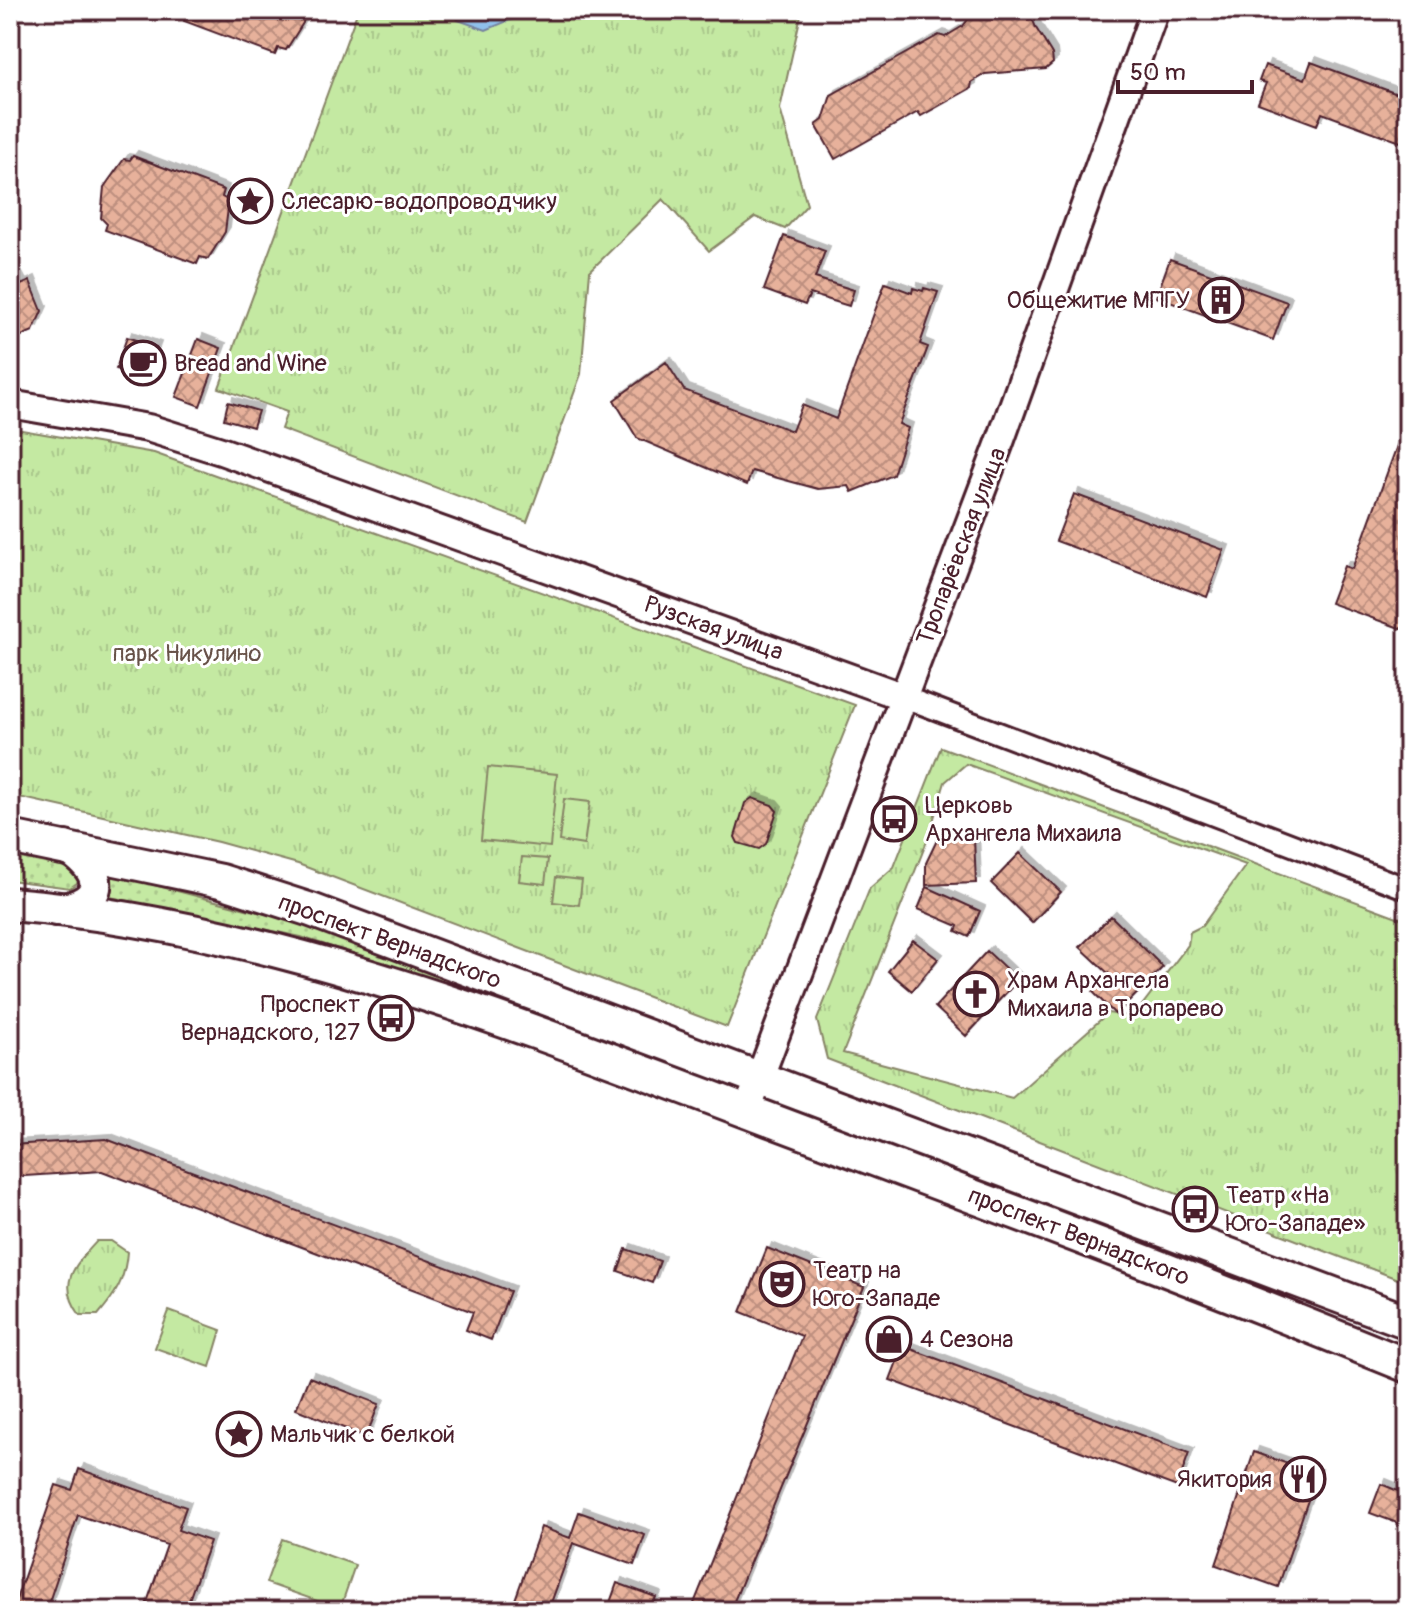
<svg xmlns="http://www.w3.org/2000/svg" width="1418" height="1621" font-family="Pangolin,sans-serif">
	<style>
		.grass { fill: url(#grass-dots); stroke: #878466; stroke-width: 2 }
		.park { fill: url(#park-tufts); stroke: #878466; stroke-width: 2; fill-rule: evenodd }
		.garden { fill: #c4e9a2; stroke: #878466; stroke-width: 2 }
		.water { fill: #90c0eb; stroke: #74809e; stroke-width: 2 }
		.building { fill: url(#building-cross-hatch); stroke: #4a1f2b; stroke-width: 2; filter: url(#shadow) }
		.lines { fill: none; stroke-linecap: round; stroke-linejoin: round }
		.minor-casing { stroke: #4a1f2b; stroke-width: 26 }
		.tertiary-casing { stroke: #4a1f2b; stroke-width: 32 }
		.secondary-casing { stroke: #4a1f2b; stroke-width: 36 }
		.primary-casing { stroke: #4a1f2b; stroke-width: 38 }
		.minor { stroke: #fff; stroke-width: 20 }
		.tertiary { stroke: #fff; stroke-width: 26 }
		.secondary { stroke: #fff; stroke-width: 30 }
		.primary { stroke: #fff; stroke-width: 32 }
		.labels { text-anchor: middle; stroke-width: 6; stroke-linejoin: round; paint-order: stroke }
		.poi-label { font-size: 24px; fill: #4a1f2b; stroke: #fff; text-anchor: start }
		.street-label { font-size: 24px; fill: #4a1f2b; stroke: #fff }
		.park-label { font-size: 24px; fill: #685249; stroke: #fff }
	</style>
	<defs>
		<pattern id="grass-dots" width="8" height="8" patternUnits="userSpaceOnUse" patternTransform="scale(2)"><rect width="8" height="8" fill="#c4e9a2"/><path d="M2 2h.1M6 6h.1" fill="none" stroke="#aac78c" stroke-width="1.8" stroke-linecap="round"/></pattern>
		<pattern id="park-tufts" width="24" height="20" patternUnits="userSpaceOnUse" patternTransform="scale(2)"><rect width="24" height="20" fill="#c4e9a2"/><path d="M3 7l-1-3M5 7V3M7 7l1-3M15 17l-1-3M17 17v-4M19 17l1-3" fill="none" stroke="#aac78c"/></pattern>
		<pattern id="building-cross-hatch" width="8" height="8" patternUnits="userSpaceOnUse" patternTransform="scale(2)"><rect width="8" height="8" fill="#e7b19b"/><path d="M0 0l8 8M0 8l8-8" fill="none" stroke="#bd8f7f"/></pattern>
		<filter id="shadow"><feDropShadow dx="5" dy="-5" stdDeviation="0" flood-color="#0004"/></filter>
	</defs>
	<rect width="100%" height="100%" fill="#fff"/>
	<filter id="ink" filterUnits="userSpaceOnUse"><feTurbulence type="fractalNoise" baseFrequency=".0125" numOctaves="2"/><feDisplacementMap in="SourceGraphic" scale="16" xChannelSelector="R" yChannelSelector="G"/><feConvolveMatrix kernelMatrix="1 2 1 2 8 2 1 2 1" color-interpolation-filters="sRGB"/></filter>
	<g filter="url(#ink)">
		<!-- grass -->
		<path class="grass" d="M10,856L76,869L81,880L70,888L10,880Z
			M112,874L304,924L473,987L458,988L301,937L105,896Z"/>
		<!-- park -->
		<path class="park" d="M358,10H802L780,109L807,205L785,229L755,217L709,251L663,199L590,271L581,374L527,522L281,429L287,412L219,388Z
			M10,428L154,453L855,705L727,1027L298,864L218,842L10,795Z
			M941,747L1408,921V1283L827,1059L817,1020L870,888L894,867ZM966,764L1246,865L1202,926L1190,932L1188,945L1133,1017L1108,1013L1012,1098L843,1053L927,841L945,782Z
			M97,1241H111L127,1252C125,1280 116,1294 98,1315H80C57,1283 74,1266 97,1241Z
			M169,1311L221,1330L210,1367L155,1348Z"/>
		<!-- garden -->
		<path class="garden" d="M488,767L557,774L550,847L481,840Z
			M564,799L590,802L584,845L559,841Z
			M522,857L548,859L545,884L519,881Z
			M556,877L582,880L579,905L553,902Z
			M282,1539L355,1565L340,1609L266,1583Z"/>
		<!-- water -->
		<path class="water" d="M454,10H534L486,30L458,20Z"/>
		<!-- building -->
		<path class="building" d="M187,10H305L303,23L286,50L278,48L275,55L184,21Z
			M975,10L1030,12L1036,28L1052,54L1053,63L1046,69L985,74L972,82L971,88L921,116L918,112L835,159L816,125L823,120L831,95L939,35L945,37L953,32L963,26Z
			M1311,62L1408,98L1404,120L1408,122V129L1403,143L1322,113L1317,125L1258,103L1266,83L1259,81L1265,65L1305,79Z
			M133,156L224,190L222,197L229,201L225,232L208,259L200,257L197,264L105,230L107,224L101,218L104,187L124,159L130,160Z
			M784,236L825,251L815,278L854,290L849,306L810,294L805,305L764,290Z
			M1170,259L1287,302L1273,340L1156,297Z
			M10,264L21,285L30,281L42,311L33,331L10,341Z
			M885,283L912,293L913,288L923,291L924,288L938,292L920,344L928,347L899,424L908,428L893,475L852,492L849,486L818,489L752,471L747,485L637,438L614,400L666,362L684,390L792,431L802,405L836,419Z
			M127,337L156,347L144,379L116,369Z
			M198,339L221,348L200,406L176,397Z
			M228,402L258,411L253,427L224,419Z
			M1406,421H1408V631L1330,603L1344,566L1352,569Z
			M1074,494L1224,550L1207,597L1056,541Z
			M752,798L772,805L777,811L766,844L759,849L738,843L735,837L745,803Z
			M938,838H974L976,883L926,885V863Z
			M1020,853L1061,892L1032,923L991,883Z
			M927,887L980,911L969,937L956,931L958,926L918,909Z
			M1111,916L1163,967L1116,1015L1093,992L1110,975L1080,947Z
			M913,940L938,959L912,991L888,971Z
			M987,951L1018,980L966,1036L935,1007Z
			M106,1139L510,1291L491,1340L466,1330L473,1312L102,1171L10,1177V1145Z
			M767,1248L864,1287L730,1611H691L802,1336L741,1312Z
			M626,1249L660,1261L652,1283L618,1271Z
			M903,1346L1189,1453L1177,1487L890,1380Z
			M309,1377L379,1404L366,1437L296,1409Z
			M1254,1452L1317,1474L1278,1587L1216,1565Z
			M79,1469L186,1507L178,1530L210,1541L185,1611H144L167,1545L78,1515L46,1611H12L56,1485L72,1490Z
			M1381,1484L1408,1495V1527L1370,1513Z
			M579,1512L645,1535L634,1565L573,1543L548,1611H511L541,1527L570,1538Z
			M617,1583L656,1597L650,1611H607Z"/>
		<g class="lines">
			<!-- minor casing -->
			<g class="minor-casing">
				<path id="minor" d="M904,697L1408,889"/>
			</g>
			<!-- tertiary casing -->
			<g class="tertiary-casing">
				<path id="tertiary" d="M10,404L148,428L221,451L904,697
					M747,1111L999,445L1155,10"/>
			</g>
			<!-- secondary casing -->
			<g class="secondary-casing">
				<path id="secondary" d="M56,910C109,903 105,871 65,847"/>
			</g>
			<!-- primary casing -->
			<g class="primary-casing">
				<path id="primary" d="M10,837L221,881L311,910L1408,1322
					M10,904C270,925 516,1024 757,1115C975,1197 1193,1278 1408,1366"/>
			</g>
			<!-- minor -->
			<use href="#minor" class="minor"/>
			<!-- tertiary -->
			<use href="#tertiary" class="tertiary"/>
			<!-- secondary -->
			<use href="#secondary" class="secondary"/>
			<!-- primary -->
			<use href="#primary" class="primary"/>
		</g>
	</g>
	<!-- icons -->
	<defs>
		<g id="sight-ring" transform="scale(2.3)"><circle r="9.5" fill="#fff" stroke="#4a1f2b" stroke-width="1.5"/><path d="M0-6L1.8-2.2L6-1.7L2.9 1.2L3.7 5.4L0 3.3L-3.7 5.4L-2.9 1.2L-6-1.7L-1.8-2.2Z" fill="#4a1f2b"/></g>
		<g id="building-ring" transform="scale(2.3)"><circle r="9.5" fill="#fff" stroke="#4a1f2b" stroke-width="1.5"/><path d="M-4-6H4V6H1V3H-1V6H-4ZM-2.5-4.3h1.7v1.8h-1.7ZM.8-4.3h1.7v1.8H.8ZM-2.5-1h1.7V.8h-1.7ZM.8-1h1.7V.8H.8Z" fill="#4a1f2b"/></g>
		<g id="cafe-ring" transform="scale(2.3)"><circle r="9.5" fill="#fff" stroke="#4a1f2b" stroke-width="1.5"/><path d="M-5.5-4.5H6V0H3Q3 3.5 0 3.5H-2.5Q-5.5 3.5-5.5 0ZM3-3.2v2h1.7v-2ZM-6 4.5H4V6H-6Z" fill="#4a1f2b"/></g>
		<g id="bus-ring" transform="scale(2.3)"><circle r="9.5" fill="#fff" stroke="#4a1f2b" stroke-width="1.5"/><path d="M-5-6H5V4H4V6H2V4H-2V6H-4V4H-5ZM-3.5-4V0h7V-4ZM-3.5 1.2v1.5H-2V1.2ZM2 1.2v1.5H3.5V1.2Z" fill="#4a1f2b"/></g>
		<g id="church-ring" transform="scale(2.3)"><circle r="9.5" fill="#fff" stroke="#4a1f2b" stroke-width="1.5"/><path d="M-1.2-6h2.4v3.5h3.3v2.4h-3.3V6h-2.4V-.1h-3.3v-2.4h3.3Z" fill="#4a1f2b"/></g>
		<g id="theatre-ring" transform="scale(2.3)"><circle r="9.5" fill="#fff" stroke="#4a1f2b" stroke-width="1.5"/><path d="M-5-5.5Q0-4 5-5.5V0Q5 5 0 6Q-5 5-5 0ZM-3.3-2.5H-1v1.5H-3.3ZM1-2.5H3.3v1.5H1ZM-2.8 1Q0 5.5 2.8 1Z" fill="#4a1f2b"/></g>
		<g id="shop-ring" transform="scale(2.3)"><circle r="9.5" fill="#fff" stroke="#4a1f2b" stroke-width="1.5"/><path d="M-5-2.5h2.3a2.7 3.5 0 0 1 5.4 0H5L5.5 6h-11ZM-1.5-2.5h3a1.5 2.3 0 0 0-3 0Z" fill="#4a1f2b"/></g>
		<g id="restaurant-ring" transform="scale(2.3)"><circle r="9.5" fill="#fff" stroke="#4a1f2b" stroke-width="1.5"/><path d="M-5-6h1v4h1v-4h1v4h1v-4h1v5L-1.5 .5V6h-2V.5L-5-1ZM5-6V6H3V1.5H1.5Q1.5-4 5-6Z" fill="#4a1f2b"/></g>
	</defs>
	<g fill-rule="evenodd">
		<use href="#sight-ring" x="250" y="201"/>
		<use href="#building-ring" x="1221" y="300"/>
		<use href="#cafe-ring" x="143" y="363"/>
		<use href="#bus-ring" x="894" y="819"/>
		<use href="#church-ring" x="976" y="994"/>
		<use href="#bus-ring" x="391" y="1018"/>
		<use href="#bus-ring" x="1195" y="1209"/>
		<use href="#theatre-ring" x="782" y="1284"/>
		<use href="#shop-ring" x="889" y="1339"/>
		<use href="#sight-ring" x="239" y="1434"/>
		<use href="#restaurant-ring" x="1303" y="1479"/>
	</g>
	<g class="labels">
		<!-- poi labels -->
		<g class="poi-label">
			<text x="281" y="209">Слесарю-водопроводчику</text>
			<text x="1190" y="308" text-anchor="end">Общежитие МПГУ</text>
			<text x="174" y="371">Bread and Wine</text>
			<text x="925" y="813">Церковь<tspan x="925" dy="28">Архангела Михаила</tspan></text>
			<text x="1007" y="988">Храм Архангела<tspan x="1007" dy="28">Михаила в Тропарево</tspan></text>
			<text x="360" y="1012" text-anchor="end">Проспект<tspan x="360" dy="28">Вернадского, 127</tspan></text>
			<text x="1226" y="1203">Театр «На<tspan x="1226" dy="28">Юго-Западе»</tspan></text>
			<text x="813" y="1278">Театр на<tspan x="813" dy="28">Юго-Западе</tspan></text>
			<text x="920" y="1347">4 Сезона</text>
			<text x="270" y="1442">Мальчик с белкой</text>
			<text x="1272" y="1487" text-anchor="end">Якитория</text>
		</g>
		<!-- street labels -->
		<g class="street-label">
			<text transform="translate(961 546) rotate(-69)" y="8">Тропарёвская улица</text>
			<text transform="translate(714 628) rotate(20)" y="8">Рузская улица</text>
			<text transform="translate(390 941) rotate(20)" y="8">проспект Вернадского</text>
			<text transform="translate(1079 1236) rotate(21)" y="8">проспект Вернадского</text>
		</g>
		<!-- park labels -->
		<g class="park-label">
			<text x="187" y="661">парк Никулино</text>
		</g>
	</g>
	<!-- margin -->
	<rect width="1418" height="1621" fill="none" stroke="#fff" stroke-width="40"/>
	<rect x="20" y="20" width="1378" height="1581" fill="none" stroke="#4a1f2b" stroke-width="3" filter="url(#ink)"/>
	<!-- scale -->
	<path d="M1118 80v12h134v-12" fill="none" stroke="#4a1f2b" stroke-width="4"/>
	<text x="1130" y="80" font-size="24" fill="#4a1f2b" stroke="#ffffff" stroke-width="6" paint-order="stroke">50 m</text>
</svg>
